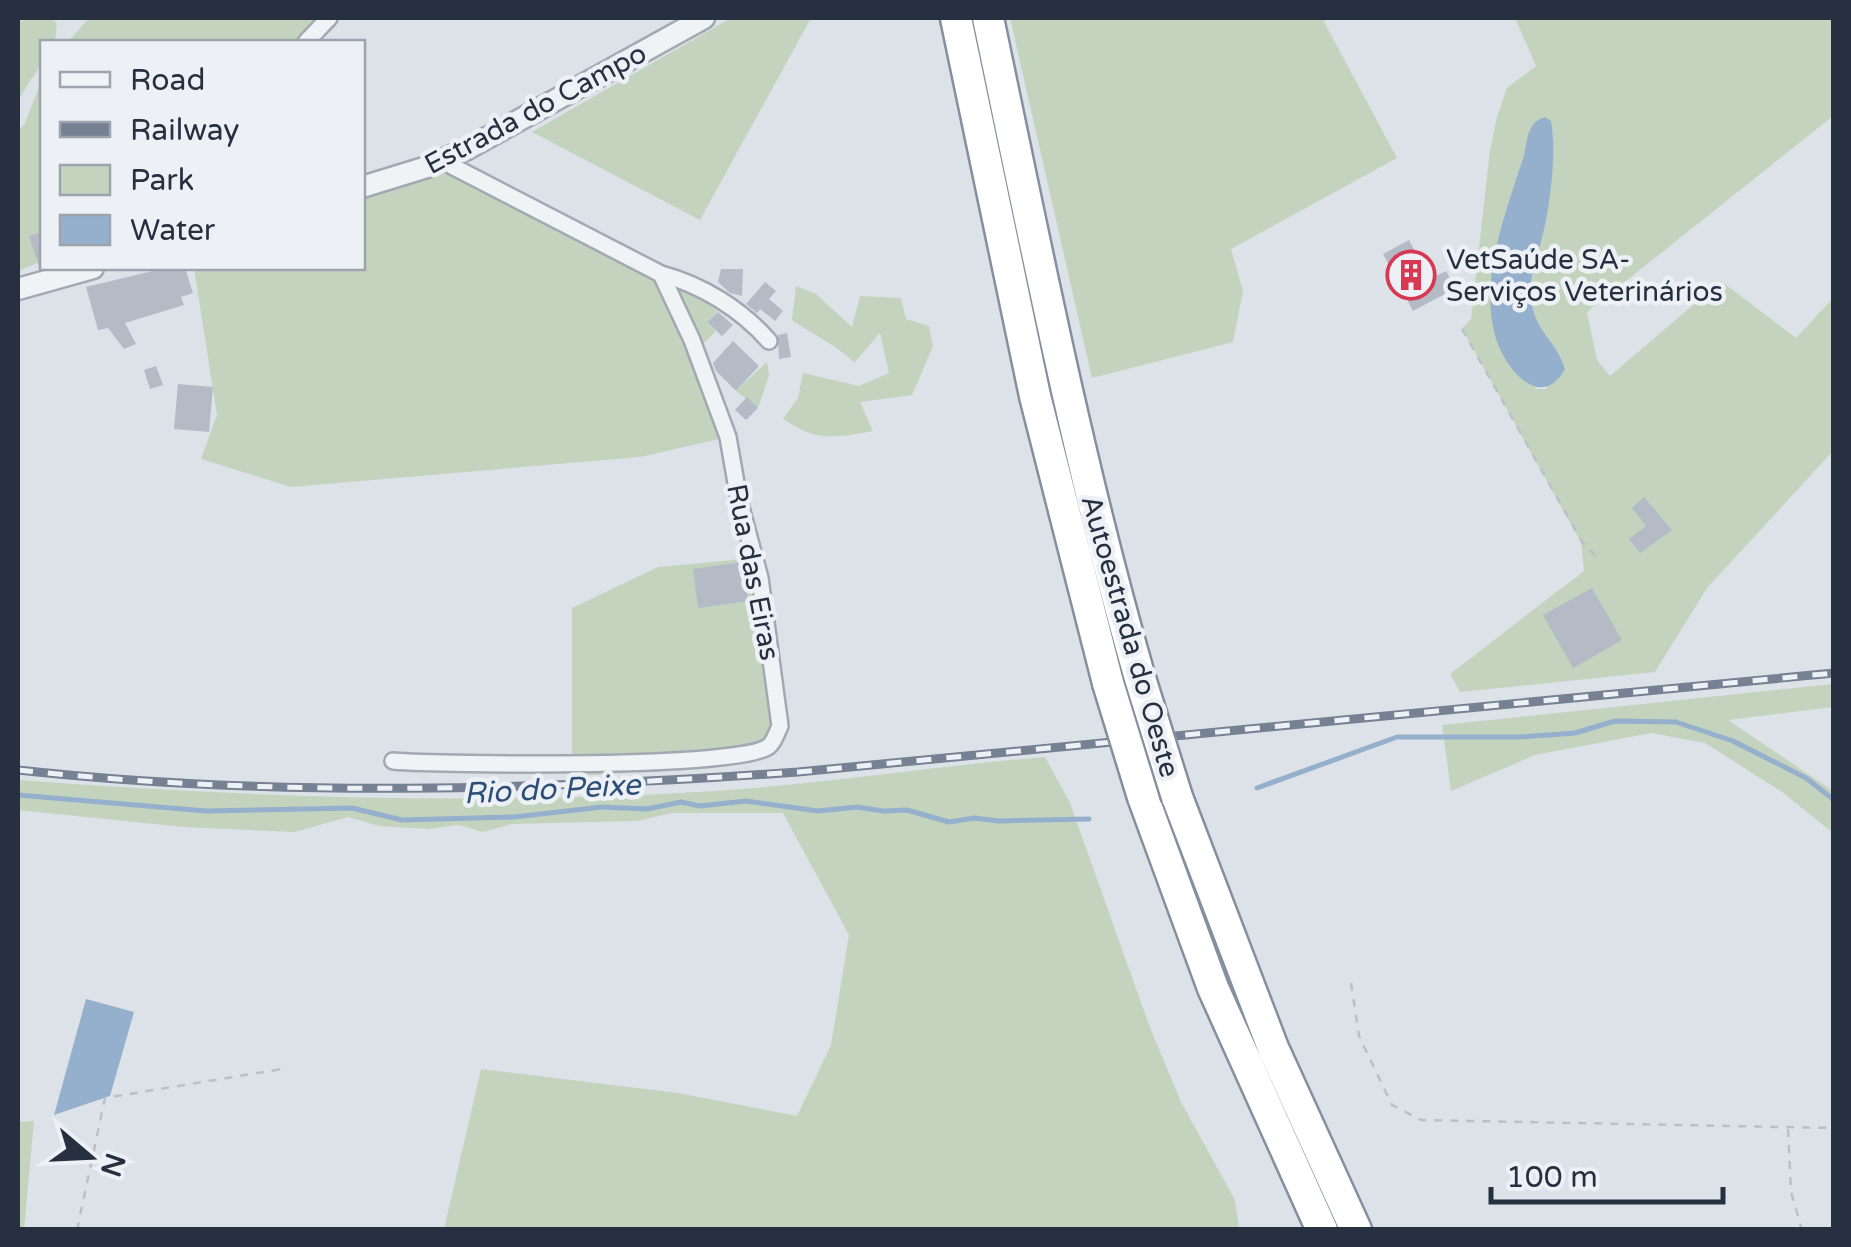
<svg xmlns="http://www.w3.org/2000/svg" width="1851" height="1247" font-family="'Varela Round',sans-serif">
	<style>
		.green { fill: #c3d3be; fill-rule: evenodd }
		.water { fill: #95b0cc }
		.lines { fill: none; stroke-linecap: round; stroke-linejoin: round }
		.stream { stroke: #95b0cc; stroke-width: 5 }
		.building { fill: #b4bbc6 }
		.minor-casing { stroke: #a2a9b2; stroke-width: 20 }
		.tertiary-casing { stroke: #a2a9b2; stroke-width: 25 }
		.motorway-casing { stroke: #848fa0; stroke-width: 35 }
		.path { stroke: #bbc0c7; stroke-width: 2.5; stroke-dasharray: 8 8; stroke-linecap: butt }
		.minor { stroke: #f0f3f6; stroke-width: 15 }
		.tertiary { stroke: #f0f3f6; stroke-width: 20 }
		.motorway { stroke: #fff; stroke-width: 30 }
		.rail-casing { stroke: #768193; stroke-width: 9 }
		.rail { stroke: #edf1f6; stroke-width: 5; stroke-dasharray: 15; stroke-linecap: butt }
		.motorway-bridge-casing { stroke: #848fa0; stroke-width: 35; stroke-linecap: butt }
		.motorway-bridge { stroke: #fff; stroke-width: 30 }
		.labels { text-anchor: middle; stroke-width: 9; stroke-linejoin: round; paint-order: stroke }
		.street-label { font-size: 28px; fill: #263040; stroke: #edf1f6 }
		.poi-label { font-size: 28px; fill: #263040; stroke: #edf1f6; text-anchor: start }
		.water-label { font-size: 30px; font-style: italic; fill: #2d4f77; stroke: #edf1f6 }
	</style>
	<rect width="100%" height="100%" fill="#dde2e8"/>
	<!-- green -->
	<path class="green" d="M28,18H50L57,23L55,41L42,42V63L18,100V23Z
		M89,18H329L306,42H68Z
		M731,18H811L700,220L532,132Z
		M1010,18H1322L1397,158L1231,249L1243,291L1233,342L1092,378Z
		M1515,18H1833V116L1587,312L1597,360L1610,376L1721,281L1796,338L1833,298V451L1707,588L1655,672L1460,692L1450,674L1584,571L1581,542L1462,329L1471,319L1490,150L1497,117L1507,88L1536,66ZM1542,118L1553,133L1549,192L1530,290L1534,316L1540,330L1561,358L1546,389H1536L1496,255L1531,129Z
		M42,79V261L18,271V126L21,128L25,123Z
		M443,168L661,274L728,437L640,457L291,487L201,459L217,415L194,268H362L363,195Z
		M675,284L718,311L707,322L716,331L702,345Z
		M796,286L816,294L852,327L860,296L901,298L906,319L929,326L933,346L912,395L860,402L873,431C833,438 818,442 783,419L798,398L803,373L859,386L889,373L880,333L854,363C845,350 807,331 792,320Z
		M767,362L769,375L758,408L736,391Z
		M755,558L780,726L769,747L641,772L578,776L572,751V608L658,567Z
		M1833,684V707L1728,720L1833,791V833L1782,792L1705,743L1651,733L1535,755L1451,791L1442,725Z
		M1045,757L1070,803L1149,1025L1181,1102L1235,1200L1239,1229H444L481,1069L678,1093L797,1116L831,1045L849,935L783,813H671L638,821L512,824L483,832L459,825L428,829L379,826L348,817L295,832L183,827L18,810V780C249,797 482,806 714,791C824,784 934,766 1045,757Z
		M34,1121L24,1229H18V1122Z"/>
	<!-- water -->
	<path class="water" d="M1545,117L1551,121C1557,151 1550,208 1542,238C1538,256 1530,274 1531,292C1531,331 1556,338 1565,369C1540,414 1503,366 1495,335C1479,277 1507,210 1524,155C1526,146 1527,134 1532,126C1536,120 1539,120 1545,117Z
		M86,999L134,1012L110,1096L54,1115Z"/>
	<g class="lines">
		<!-- stream -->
		<path class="stream" d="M1257,788L1397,737H1520L1575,733L1615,721L1676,722L1733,741L1806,778L1834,800
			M18,795L206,811L352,808L402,820L514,817L602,807L647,809L681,802L700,806L746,801L818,811L857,807L883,811L907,810L949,822L974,818L999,821L1089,819"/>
	</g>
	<!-- building -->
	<path class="building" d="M42,232V268L40,269L29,236Z
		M1409,240L1430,279L1446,271L1456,288L1413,311L1383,254Z
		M165,268H185L193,293L181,297L184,305L125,323L136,344L124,349L108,328L98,330L86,287Z
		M721,269H743L742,296L730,293L718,282Z
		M765,282L776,291L769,299L783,311L775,321L760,309L757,313L746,304Z
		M718,312L733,325L722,336L707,322Z
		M787,333L791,357L779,359L778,335Z
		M733,341L759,366L736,391L716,371L713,363Z
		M156,366L163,385L150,389L144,370Z
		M178,384L213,387L209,432L174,429Z
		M747,397L758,408L746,420L735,410Z
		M1644,497L1672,530L1640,553L1629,539L1646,526L1632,508Z
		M743,562L748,601L698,608L693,569Z
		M1592,588L1622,640L1573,668L1543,615Z"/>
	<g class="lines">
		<!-- minor casing -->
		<g class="minor-casing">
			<path id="minor" d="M306,42L329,18
				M661,274C702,285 741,309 769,341
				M393,761C441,765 745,769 769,746C774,742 777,732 780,726L760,578L739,500L728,437L692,340L661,274L452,166L447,159"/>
		</g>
		<!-- tertiary casing -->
		<g class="tertiary-casing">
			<path id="tertiary" d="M362,187L427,167L467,149L704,18
				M18,289L93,268"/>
		</g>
		<!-- motorway casing -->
		<g class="motorway-casing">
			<path id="motorway" d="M956,18L1035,396L1108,683
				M988,18C1034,238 1077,459 1139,675
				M1143,797L1213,988L1322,1230
				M1177,797L1273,1048L1356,1230"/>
		</g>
		<!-- path -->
		<path class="path" d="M1462,329L1582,542L1599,559
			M1351,983L1359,1036L1392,1105L1421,1120L1834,1128
			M1788,1129L1791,1192L1802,1230
			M77,1230L105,1098L288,1068"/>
		<!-- minor -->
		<use href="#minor" class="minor"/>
		<!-- tertiary -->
		<use href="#tertiary" class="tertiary"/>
		<!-- motorway -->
		<use href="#motorway" class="motorway"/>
		<!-- rail casing -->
		<g class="rail-casing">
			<path id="rail" d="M18,770C276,798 539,790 798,772L1834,673"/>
		</g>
		<!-- rail -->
		<use href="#rail" class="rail"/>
		<!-- motorway-bridge casing -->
		<g class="motorway-bridge-casing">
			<path id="motorway-bridge" d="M1139,675L1177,797
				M1108,683L1143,797"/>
		</g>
		<!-- motorway-bridge -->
		<use href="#motorway-bridge" class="motorway-bridge"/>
	</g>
	<!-- icons -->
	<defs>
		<g id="building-ring" transform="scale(2.5)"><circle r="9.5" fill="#edf1f6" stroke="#d83852" stroke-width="1.5"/><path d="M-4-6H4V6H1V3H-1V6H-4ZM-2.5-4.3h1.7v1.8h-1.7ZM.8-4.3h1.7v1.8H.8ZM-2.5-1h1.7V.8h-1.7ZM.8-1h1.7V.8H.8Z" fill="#d83852"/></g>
	</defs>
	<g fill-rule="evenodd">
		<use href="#building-ring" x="1411" y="275"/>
	</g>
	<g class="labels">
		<!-- street labels -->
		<g class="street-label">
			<text transform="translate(535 108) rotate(-28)" y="10">Estrada do Campo</text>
			<text transform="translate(754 572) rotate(79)" y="10">Rua das Eiras</text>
			<text transform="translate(1131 636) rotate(74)" y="10">Autoestrada do Oeste</text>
		</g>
		<!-- poi labels -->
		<g class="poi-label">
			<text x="1446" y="269">VetSaúde SA-<tspan x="1446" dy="32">Serviços Veterinários</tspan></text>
		</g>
		<!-- water labels -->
		<g class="water-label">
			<text transform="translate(552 789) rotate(-3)" y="10">Rio do Peixe</text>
		</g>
	</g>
	<!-- border -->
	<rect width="1851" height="1247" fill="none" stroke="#263040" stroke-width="40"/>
	<!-- legend -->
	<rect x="40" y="40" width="325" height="230" fill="#edf1f6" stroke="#9da4ad" stroke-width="2.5"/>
	<rect x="60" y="72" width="50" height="15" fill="#f0f3f6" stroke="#9da4ad" stroke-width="2.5"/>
	<text x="130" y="90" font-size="30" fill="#263040">Road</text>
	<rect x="60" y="122" width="50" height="15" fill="#768193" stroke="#9da4ad" stroke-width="2.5"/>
	<text x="130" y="140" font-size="30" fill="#263040">Railway</text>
	<rect x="60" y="165" width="50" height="30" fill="#c3d3be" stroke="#9da4ad" stroke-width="2.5"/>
	<text x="130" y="190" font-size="30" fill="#263040">Park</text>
	<rect x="60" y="215" width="50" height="30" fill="#95b0cc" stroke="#9da4ad" stroke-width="2.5"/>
	<text x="130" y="240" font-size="30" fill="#263040">Water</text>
	<!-- north arrow -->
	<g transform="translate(90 1157) rotate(109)" stroke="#edf1f6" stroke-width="8" paint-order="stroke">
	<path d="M0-8L18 38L0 25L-18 38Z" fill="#263040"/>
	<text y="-15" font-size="28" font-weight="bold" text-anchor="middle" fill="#263040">N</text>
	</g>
	<!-- scale -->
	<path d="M1491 1187v15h232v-15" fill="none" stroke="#263040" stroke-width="5"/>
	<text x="1506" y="1187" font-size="30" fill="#263040" stroke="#edf1f6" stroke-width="8" paint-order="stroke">100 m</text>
</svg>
